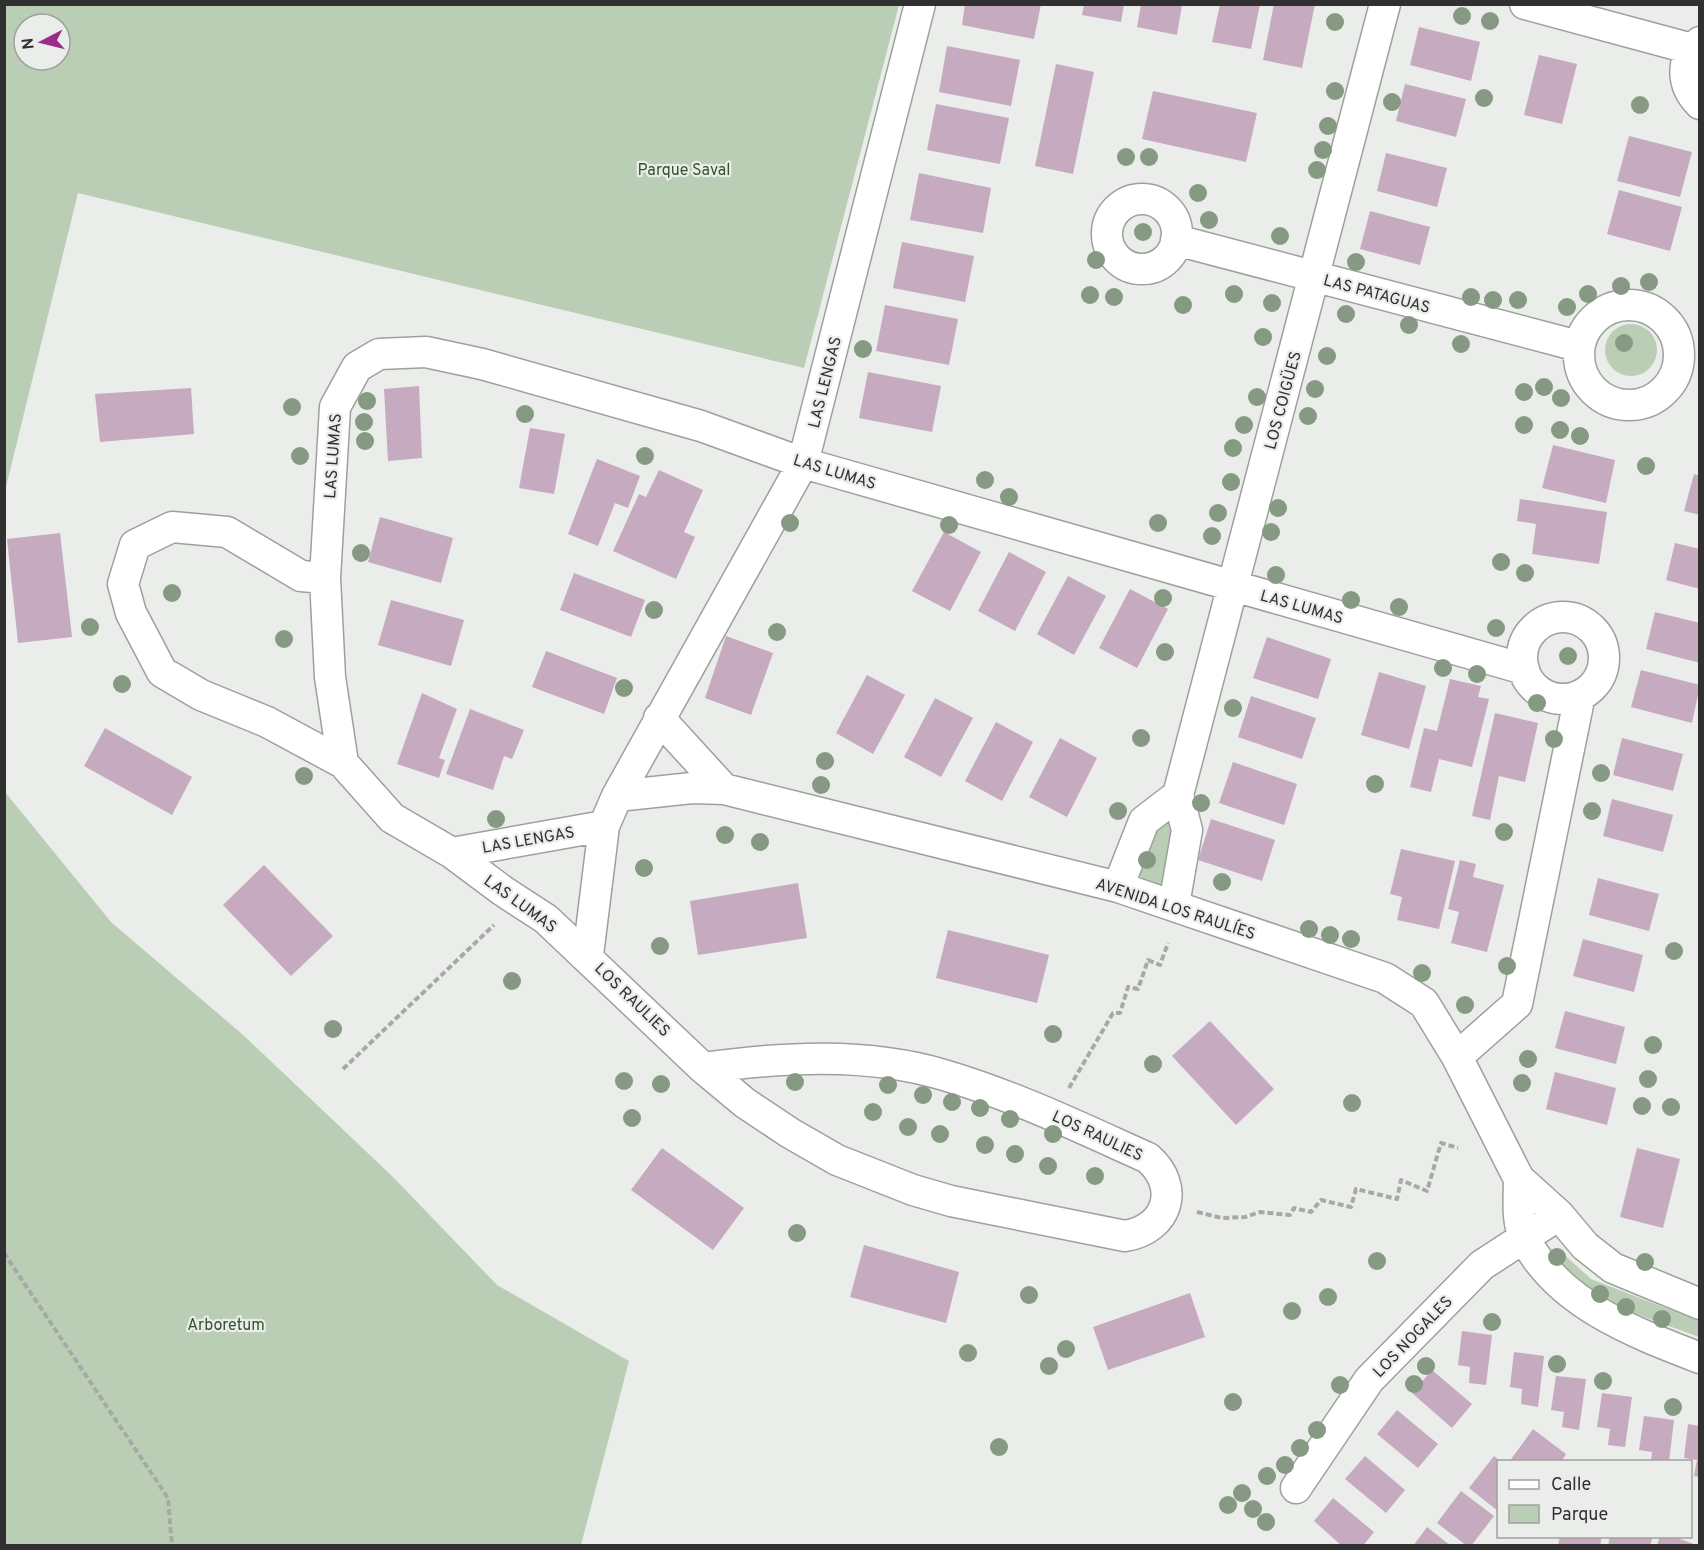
<svg xmlns="http://www.w3.org/2000/svg" width="1704" height="1550" font-family="Overpass,sans-serif">
	<style>
		.green { fill: #baceb6; fill-rule: evenodd }
		.building { fill: #c6abc0 }
		.lines { fill: none; stroke-linecap: round; stroke-linejoin: round }
		.street-casing { stroke: #9ea09d; stroke-width: 33 }
		.path { stroke: #a7a9a7; stroke-width: 4; stroke-dasharray: 6 3; stroke-linecap: butt }
		.street { stroke: #fff; stroke-width: 30 }
		.tree { fill: #869982 }
		.labels { text-anchor: middle; stroke-width: 4.5; stroke-linejoin: round; paint-order: stroke }
		.park-label { font-size: 16px; fill: #34542d; stroke: #eaede9 }
		.street-label { font-size: 16px; fill: #2f302f; stroke: #eaede9 }
	</style>
	<rect width="100%" height="100%" fill="#eaede9"/>
	<!-- green -->
	<path class="green" d="M5,4H899V5L804,368L78,193L5,491ZM24,24H60V60H24Z
		M1605 350a26 26 0 1 1 52 0a26 26 0 1 1-52 0Z
		M5,792L111,922L242,1034L392,1176L497,1285L629,1361L581,1545H5Z
		M1166,820L1178,827L1169,893L1130,878L1151,831Z
		M1557,1248L1591,1279L1699,1321V1337L1606,1303L1544,1254Z"/>
	<!-- building -->
	<path class="building" d="M965,4H1041L1034,39L962,25Z
		M1220,4H1260L1251,49L1212,42Z
		M1274,4H1315L1302,68L1263,60Z
		M1084,5H1124L1121,22L1082,15Z
		M1141,5H1182L1177,35L1137,27Z
		M1419,27L1480,42L1471,81L1410,65Z
		M947,46L1020,60L1011,106L939,92Z
		M1539,55L1577,64L1562,124L1524,115Z
		M1056,64L1094,72L1073,174L1035,166Z
		M1405,84L1466,99L1456,137L1396,121Z
		M1153,91L1257,113L1246,162L1142,139Z
		M936,104L1009,118L1000,164L927,150Z
		M1629,136L1692,152L1680,197L1617,181Z
		M1386,153L1447,168L1437,207L1377,191Z
		M919,173L991,188L983,233L910,220Z
		M1619,190L1682,207L1670,251L1607,234Z
		M1370,211L1430,227L1420,265L1360,249Z
		M902,242L974,256L965,302L893,288Z
		M885,305L958,319L949,365L876,351Z
		M868,372L941,386L932,432L859,418Z
		M419,386L422,458L388,461L384,389Z
		M191,388L194,434L100,442L95,394Z
		M530,428L565,434L554,494L519,488Z
		M1553,445L1615,460L1606,503L1542,488Z
		M597,459L640,476L628,508L615,503L598,546L568,534Z
		M659,470L703,490L684,532L695,537L676,579L613,551L639,494L646,497Z
		M1694,474L1700,476V515L1684,511Z
		M1520,499L1607,512L1599,564L1532,554L1536,524L1517,521Z
		M380,517L453,538L441,583L368,562Z
		M944,532L981,552L950,611L912,591Z
		M60,533L72,637L18,643L7,539Z
		M1675,543L1700,549V589L1666,580Z
		M1009,552L1046,572L1015,631L978,611Z
		M574,573L645,600L631,637L560,610Z
		M1068,576L1106,596L1074,655L1037,634Z
		M1130,589L1168,609L1137,668L1099,648Z
		M391,600L464,620L451,666L378,645Z
		M1655,612L1700,623V663L1646,649Z
		M726,636L773,653L751,715L705,698Z
		M1267,637L1331,659L1318,699L1253,678Z
		M546,651L617,678L604,714L532,687Z
		M1641,670L1700,685L1692,723L1631,707Z
		M1379,672L1426,686L1409,749L1361,735Z
		M867,675L905,695L873,754L836,733Z
		M1450,679L1481,686L1478,697L1489,699L1472,767L1439,759L1431,792L1410,787L1424,728L1437,731Z
		M422,693L457,709L439,758L445,760L439,778L397,764Z
		M1251,696L1316,718L1302,759L1238,737Z
		M935,698L973,718L941,777L904,757Z
		M470,709L524,730L512,759L504,756L493,790L446,774Z
		M1495,713L1538,723L1525,782L1499,776L1490,820L1472,816Z
		M996,722L1033,742L1002,801L965,781Z
		M105,728L192,777L172,815L84,766Z
		M1060,738L1097,758L1067,817L1029,797Z
		M1622,738L1683,754L1673,791L1613,775Z
		M1233,762L1297,784L1284,825L1219,803Z
		M1612,799L1673,815L1663,852L1603,836Z
		M1211,819L1275,840L1262,881L1198,860Z
		M1401,849L1455,861L1439,929L1397,920L1402,897L1390,894Z
		M1460,860L1476,864L1473,877L1504,885L1487,952L1451,943L1459,912L1448,909Z
		M264,865L333,936L291,976L223,905Z
		M1598,878L1659,894L1649,931L1589,915Z
		M798,883L807,938L698,955L690,901Z
		M948,930L1049,955L1037,1003L936,978Z
		M1583,939L1643,955L1634,992L1573,976Z
		M1565,1011L1625,1027L1616,1064L1555,1048Z
		M1210,1021L1274,1089L1236,1125L1172,1056Z
		M1555,1072L1616,1088L1607,1125L1546,1109Z
		M662,1148L744,1208L713,1250L631,1190Z
		M1637,1148L1680,1159L1663,1228L1620,1217Z
		M864,1245L959,1272L946,1323L850,1297Z
		M1190,1293L1205,1337L1108,1370L1093,1327Z
		M1462,1331L1492,1335L1486,1385L1469,1383L1470,1367L1458,1365Z
		M1514,1352L1544,1356L1538,1407L1521,1404L1522,1389L1510,1387Z
		M1432,1370L1472,1404L1452,1428L1412,1393Z
		M1556,1376L1586,1379L1579,1430L1562,1427L1564,1412L1551,1410Z
		M1602,1393L1632,1397L1625,1447L1608,1445L1610,1429L1597,1427Z
		M1397,1410L1438,1444L1418,1468L1377,1434Z
		M1644,1416L1674,1420L1669,1462H1651L1652,1452L1639,1450Z
		M1688,1424L1700,1426V1477L1694,1476L1697,1460L1684,1458Z
		M1533,1429L1566,1454L1561,1462H1509Z
		M1365,1456L1405,1490L1386,1513L1345,1479Z
		M1494,1456L1501,1462H1498V1511L1469,1488Z
		M1461,1491L1494,1516L1471,1546H1467L1437,1523Z
		M1333,1498L1374,1532L1363,1546H1342L1314,1521Z
		M1427,1527L1451,1546H1413Z
		M1560,1536H1602L1600,1546H1558Z
		M1610,1536H1653L1650,1546H1608Z
		M1660,1536H1672L1699,1546H1657Z"/>
	<g class="lines">
		<!-- street casing -->
		<g class="street-casing">
			<path id="street" d="M1525,4L1692,49
				M1700,42C1680,60 1681,85 1700,104
				M1107 234a35 35 0 1 1 70 0a35 35 0 1 1-70 0Z
				M1176,240L1578,346
				M1579 355a50 50 0 1 1 100 0a50 50 0 1 1-100 0Z
				M325,578L301,576L227,532L172,527L135,545L123,584L131,613L162,672L201,695L267,722L343,763
				M1522 658a41 41 0 1 1 82 0a41 41 0 1 1-82 0Z
				M659,718L724,789
				M617,796L692,788L724,789L1118,887L1385,978L1424,1003L1457,1057L1519,1179L1559,1215L1585,1246L1613,1268L1700,1304
				M452,853L604,826
				M1118,887L1144,821L1178,795
				M1174,905L1187,830L1178,795L1385,4
				M588,955L604,826L617,796L803,463L920,4
				M1457,1057L1517,1004L1580,695
				M703,1068C782,1057 867,1052 944,1075C1015,1096 1081,1128 1148,1158C1181,1187 1168,1229 1125,1236L951,1201L913,1190L837,1160L790,1133L745,1103L703,1068L546,919L503,891L452,853L392,818L343,763L330,677L325,578L335,407L357,367L379,354L426,352L482,364L701,426L803,463L1524,669
				M1519,1179C1519,1198 1516,1221 1525,1239C1558,1304 1635,1333 1700,1358
				M1296,1488L1369,1380L1482,1265L1559,1215"/>
		</g>
		<!-- path -->
		<path class="path" d="M343,1069L494,925
			M1069,1088L1113,1013H1120L1128,987L1138,989L1148,960L1160,965L1168,943
			M1197,1212L1222,1218L1245,1217L1260,1212L1290,1215L1294,1208L1311,1212L1321,1200L1351,1207L1356,1189L1397,1199L1401,1180L1427,1191L1441,1143L1458,1148
			M4,1253L168,1498L172,1546"/>
		<!-- street -->
		<use href="#street" class="street"/>
	</g>
	<!-- trees -->
	<g class="tree">
		<circle cx="1462" cy="16" r="9"/>
		<circle cx="1490" cy="21" r="9"/>
		<circle cx="1335" cy="22" r="9"/>
		<circle cx="1335" cy="91" r="9"/>
		<circle cx="1484" cy="98" r="9"/>
		<circle cx="1392" cy="102" r="9"/>
		<circle cx="1640" cy="105" r="9"/>
		<circle cx="1328" cy="126" r="9"/>
		<circle cx="1323" cy="150" r="9"/>
		<circle cx="1126" cy="157" r="9"/>
		<circle cx="1149" cy="157" r="9"/>
		<circle cx="1317" cy="170" r="9"/>
		<circle cx="1198" cy="193" r="9"/>
		<circle cx="1209" cy="220" r="9"/>
		<circle cx="1143" cy="232" r="9"/>
		<circle cx="1280" cy="236" r="9"/>
		<circle cx="1096" cy="260" r="9"/>
		<circle cx="1356" cy="262" r="9"/>
		<circle cx="1649" cy="282" r="9"/>
		<circle cx="1621" cy="286" r="9"/>
		<circle cx="1234" cy="294" r="9"/>
		<circle cx="1588" cy="294" r="9"/>
		<circle cx="1090" cy="295" r="9"/>
		<circle cx="1114" cy="297" r="9"/>
		<circle cx="1471" cy="297" r="9"/>
		<circle cx="1493" cy="300" r="9"/>
		<circle cx="1518" cy="300" r="9"/>
		<circle cx="1272" cy="303" r="9"/>
		<circle cx="1183" cy="305" r="9"/>
		<circle cx="1567" cy="307" r="9"/>
		<circle cx="1346" cy="314" r="9"/>
		<circle cx="1409" cy="325" r="9"/>
		<circle cx="1263" cy="337" r="9"/>
		<circle cx="1624" cy="343" r="9"/>
		<circle cx="1461" cy="344" r="9"/>
		<circle cx="863" cy="349" r="9"/>
		<circle cx="1327" cy="356" r="9"/>
		<circle cx="1544" cy="387" r="9"/>
		<circle cx="1315" cy="389" r="9"/>
		<circle cx="1524" cy="392" r="9"/>
		<circle cx="1257" cy="397" r="9"/>
		<circle cx="1561" cy="398" r="9"/>
		<circle cx="367" cy="401" r="9"/>
		<circle cx="292" cy="407" r="9"/>
		<circle cx="525" cy="414" r="9"/>
		<circle cx="1308" cy="416" r="9"/>
		<circle cx="364" cy="422" r="9"/>
		<circle cx="1244" cy="425" r="9"/>
		<circle cx="1524" cy="425" r="9"/>
		<circle cx="1560" cy="430" r="9"/>
		<circle cx="1580" cy="436" r="9"/>
		<circle cx="365" cy="441" r="9"/>
		<circle cx="1233" cy="448" r="9"/>
		<circle cx="300" cy="456" r="9"/>
		<circle cx="645" cy="456" r="9"/>
		<circle cx="1646" cy="466" r="9"/>
		<circle cx="985" cy="480" r="9"/>
		<circle cx="1231" cy="482" r="9"/>
		<circle cx="1009" cy="497" r="9"/>
		<circle cx="1278" cy="508" r="9"/>
		<circle cx="1218" cy="513" r="9"/>
		<circle cx="790" cy="523" r="9"/>
		<circle cx="1158" cy="523" r="9"/>
		<circle cx="949" cy="525" r="9"/>
		<circle cx="1271" cy="532" r="9"/>
		<circle cx="1212" cy="536" r="9"/>
		<circle cx="361" cy="553" r="9"/>
		<circle cx="1501" cy="562" r="9"/>
		<circle cx="1525" cy="573" r="9"/>
		<circle cx="1276" cy="575" r="9"/>
		<circle cx="172" cy="593" r="9"/>
		<circle cx="1163" cy="598" r="9"/>
		<circle cx="1351" cy="600" r="9"/>
		<circle cx="1399" cy="607" r="9"/>
		<circle cx="654" cy="610" r="9"/>
		<circle cx="90" cy="627" r="9"/>
		<circle cx="1496" cy="628" r="9"/>
		<circle cx="777" cy="632" r="9"/>
		<circle cx="284" cy="639" r="9"/>
		<circle cx="1165" cy="652" r="9"/>
		<circle cx="1568" cy="656" r="9"/>
		<circle cx="1443" cy="668" r="9"/>
		<circle cx="1477" cy="674" r="9"/>
		<circle cx="122" cy="684" r="9"/>
		<circle cx="624" cy="688" r="9"/>
		<circle cx="1537" cy="703" r="9"/>
		<circle cx="1233" cy="708" r="9"/>
		<circle cx="1141" cy="738" r="9"/>
		<circle cx="1554" cy="739" r="9"/>
		<circle cx="825" cy="761" r="9"/>
		<circle cx="1601" cy="773" r="9"/>
		<circle cx="304" cy="776" r="9"/>
		<circle cx="1375" cy="784" r="9"/>
		<circle cx="821" cy="785" r="9"/>
		<circle cx="1201" cy="803" r="9"/>
		<circle cx="1118" cy="811" r="9"/>
		<circle cx="1592" cy="811" r="9"/>
		<circle cx="496" cy="819" r="9"/>
		<circle cx="1504" cy="832" r="9"/>
		<circle cx="725" cy="835" r="9"/>
		<circle cx="760" cy="842" r="9"/>
		<circle cx="1147" cy="860" r="9"/>
		<circle cx="644" cy="868" r="9"/>
		<circle cx="1222" cy="882" r="9"/>
		<circle cx="1309" cy="929" r="9"/>
		<circle cx="1330" cy="935" r="9"/>
		<circle cx="1351" cy="939" r="9"/>
		<circle cx="660" cy="946" r="9"/>
		<circle cx="1674" cy="951" r="9"/>
		<circle cx="1507" cy="966" r="9"/>
		<circle cx="1422" cy="973" r="9"/>
		<circle cx="512" cy="981" r="9"/>
		<circle cx="1465" cy="1005" r="9"/>
		<circle cx="333" cy="1029" r="9"/>
		<circle cx="1053" cy="1034" r="9"/>
		<circle cx="1653" cy="1045" r="9"/>
		<circle cx="1528" cy="1059" r="9"/>
		<circle cx="1153" cy="1064" r="9"/>
		<circle cx="1648" cy="1079" r="9"/>
		<circle cx="624" cy="1081" r="9"/>
		<circle cx="795" cy="1082" r="9"/>
		<circle cx="1522" cy="1083" r="9"/>
		<circle cx="661" cy="1084" r="9"/>
		<circle cx="888" cy="1085" r="9"/>
		<circle cx="923" cy="1095" r="9"/>
		<circle cx="952" cy="1102" r="9"/>
		<circle cx="1352" cy="1103" r="9"/>
		<circle cx="1642" cy="1106" r="9"/>
		<circle cx="1671" cy="1107" r="9"/>
		<circle cx="980" cy="1108" r="9"/>
		<circle cx="873" cy="1112" r="9"/>
		<circle cx="632" cy="1118" r="9"/>
		<circle cx="1010" cy="1119" r="9"/>
		<circle cx="908" cy="1127" r="9"/>
		<circle cx="940" cy="1134" r="9"/>
		<circle cx="1053" cy="1134" r="9"/>
		<circle cx="985" cy="1145" r="9"/>
		<circle cx="1015" cy="1154" r="9"/>
		<circle cx="1048" cy="1166" r="9"/>
		<circle cx="1095" cy="1176" r="9"/>
		<circle cx="797" cy="1233" r="9"/>
		<circle cx="1557" cy="1257" r="9"/>
		<circle cx="1377" cy="1261" r="9"/>
		<circle cx="1645" cy="1262" r="9"/>
		<circle cx="1600" cy="1294" r="9"/>
		<circle cx="1029" cy="1295" r="9"/>
		<circle cx="1328" cy="1297" r="9"/>
		<circle cx="1626" cy="1307" r="9"/>
		<circle cx="1292" cy="1311" r="9"/>
		<circle cx="1662" cy="1319" r="9"/>
		<circle cx="1492" cy="1322" r="9"/>
		<circle cx="1066" cy="1349" r="9"/>
		<circle cx="968" cy="1353" r="9"/>
		<circle cx="1557" cy="1364" r="9"/>
		<circle cx="1049" cy="1366" r="9"/>
		<circle cx="1426" cy="1366" r="9"/>
		<circle cx="1603" cy="1381" r="9"/>
		<circle cx="1414" cy="1384" r="9"/>
		<circle cx="1340" cy="1385" r="9"/>
		<circle cx="1233" cy="1402" r="9"/>
		<circle cx="1673" cy="1407" r="9"/>
		<circle cx="1317" cy="1430" r="9"/>
		<circle cx="999" cy="1447" r="9"/>
		<circle cx="1300" cy="1448" r="9"/>
		<circle cx="1285" cy="1465" r="9"/>
		<circle cx="1267" cy="1476" r="9"/>
		<circle cx="1242" cy="1493" r="9"/>
		<circle cx="1228" cy="1505" r="9"/>
		<circle cx="1253" cy="1509" r="9"/>
		<circle cx="1266" cy="1522" r="9"/>
	</g>
	<g class="labels">
		<!-- park labels -->
		<g class="park-label">
			<text x="684" y="175">Parque Saval</text>
			<text x="226" y="1330">Arboretum</text>
		</g>
		<!-- street labels -->
		<g class="street-label">
			<text transform="translate(1377 293) rotate(15)" y="6">LAS PATAGUAS</text>
			<text transform="translate(824 382) rotate(-76)" y="6">LAS LENGAS</text>
			<text transform="translate(1282 400) rotate(-75)" y="6">LOS COIGÜES</text>
			<text transform="translate(332 456) rotate(-86)" y="6">LAS LUMAS</text>
			<text transform="translate(835 471) rotate(17)" y="6">LAS LUMAS</text>
			<text transform="translate(1302 606) rotate(16)" y="6">LAS LUMAS</text>
			<text transform="translate(528 839) rotate(-10)" y="6">LAS LENGAS</text>
			<text transform="translate(521 903) rotate(36)" y="6">LAS LUMAS</text>
			<text transform="translate(1176 908) rotate(18)" y="6">AVENIDA LOS RAULÍES</text>
			<text transform="translate(633 999) rotate(44)" y="6">LOS RAULIES</text>
			<text transform="translate(1098 1135) rotate(25)" y="6">LOS RAULIES</text>
			<text transform="translate(1412 1336) rotate(-46)" y="6">LOS NOGALES</text>
		</g>
	</g>
	<!-- border -->
	<rect width="1704" height="1550" fill="none" stroke="#2f302f" stroke-width="12"/>
	<!-- legend -->
	<rect x="1497" y="1460" width="195" height="78" fill="#eaede9" stroke="#9fa19f" stroke-width="1.5"/>
	<rect x="1509" y="1480" width="30" height="9" fill="#ffffff" stroke="#9fa19f" stroke-width="1.5"/>
	<text x="1551" y="1490" font-size="18" fill="#2f302f">Calle</text>
	<rect x="1509" y="1505" width="30" height="18" fill="#baceb6" stroke="#9fa19f" stroke-width="1.5"/>
	<text x="1551" y="1520" font-size="18" fill="#2f302f">Parque</text>
	<!-- north arrow -->
	<g transform="translate(42 42) rotate(263)"><circle r="28" fill="#eaede9" stroke="#9fa19f" stroke-width="1.5"/>
	<path d="M0-4.5L10 22L0 15L-10 22Z" fill="#9a2c8c"/>
	<text y="-9" font-size="16" font-weight="bold" text-anchor="middle" fill="#2f302f">N</text>
	</g>
</svg>
